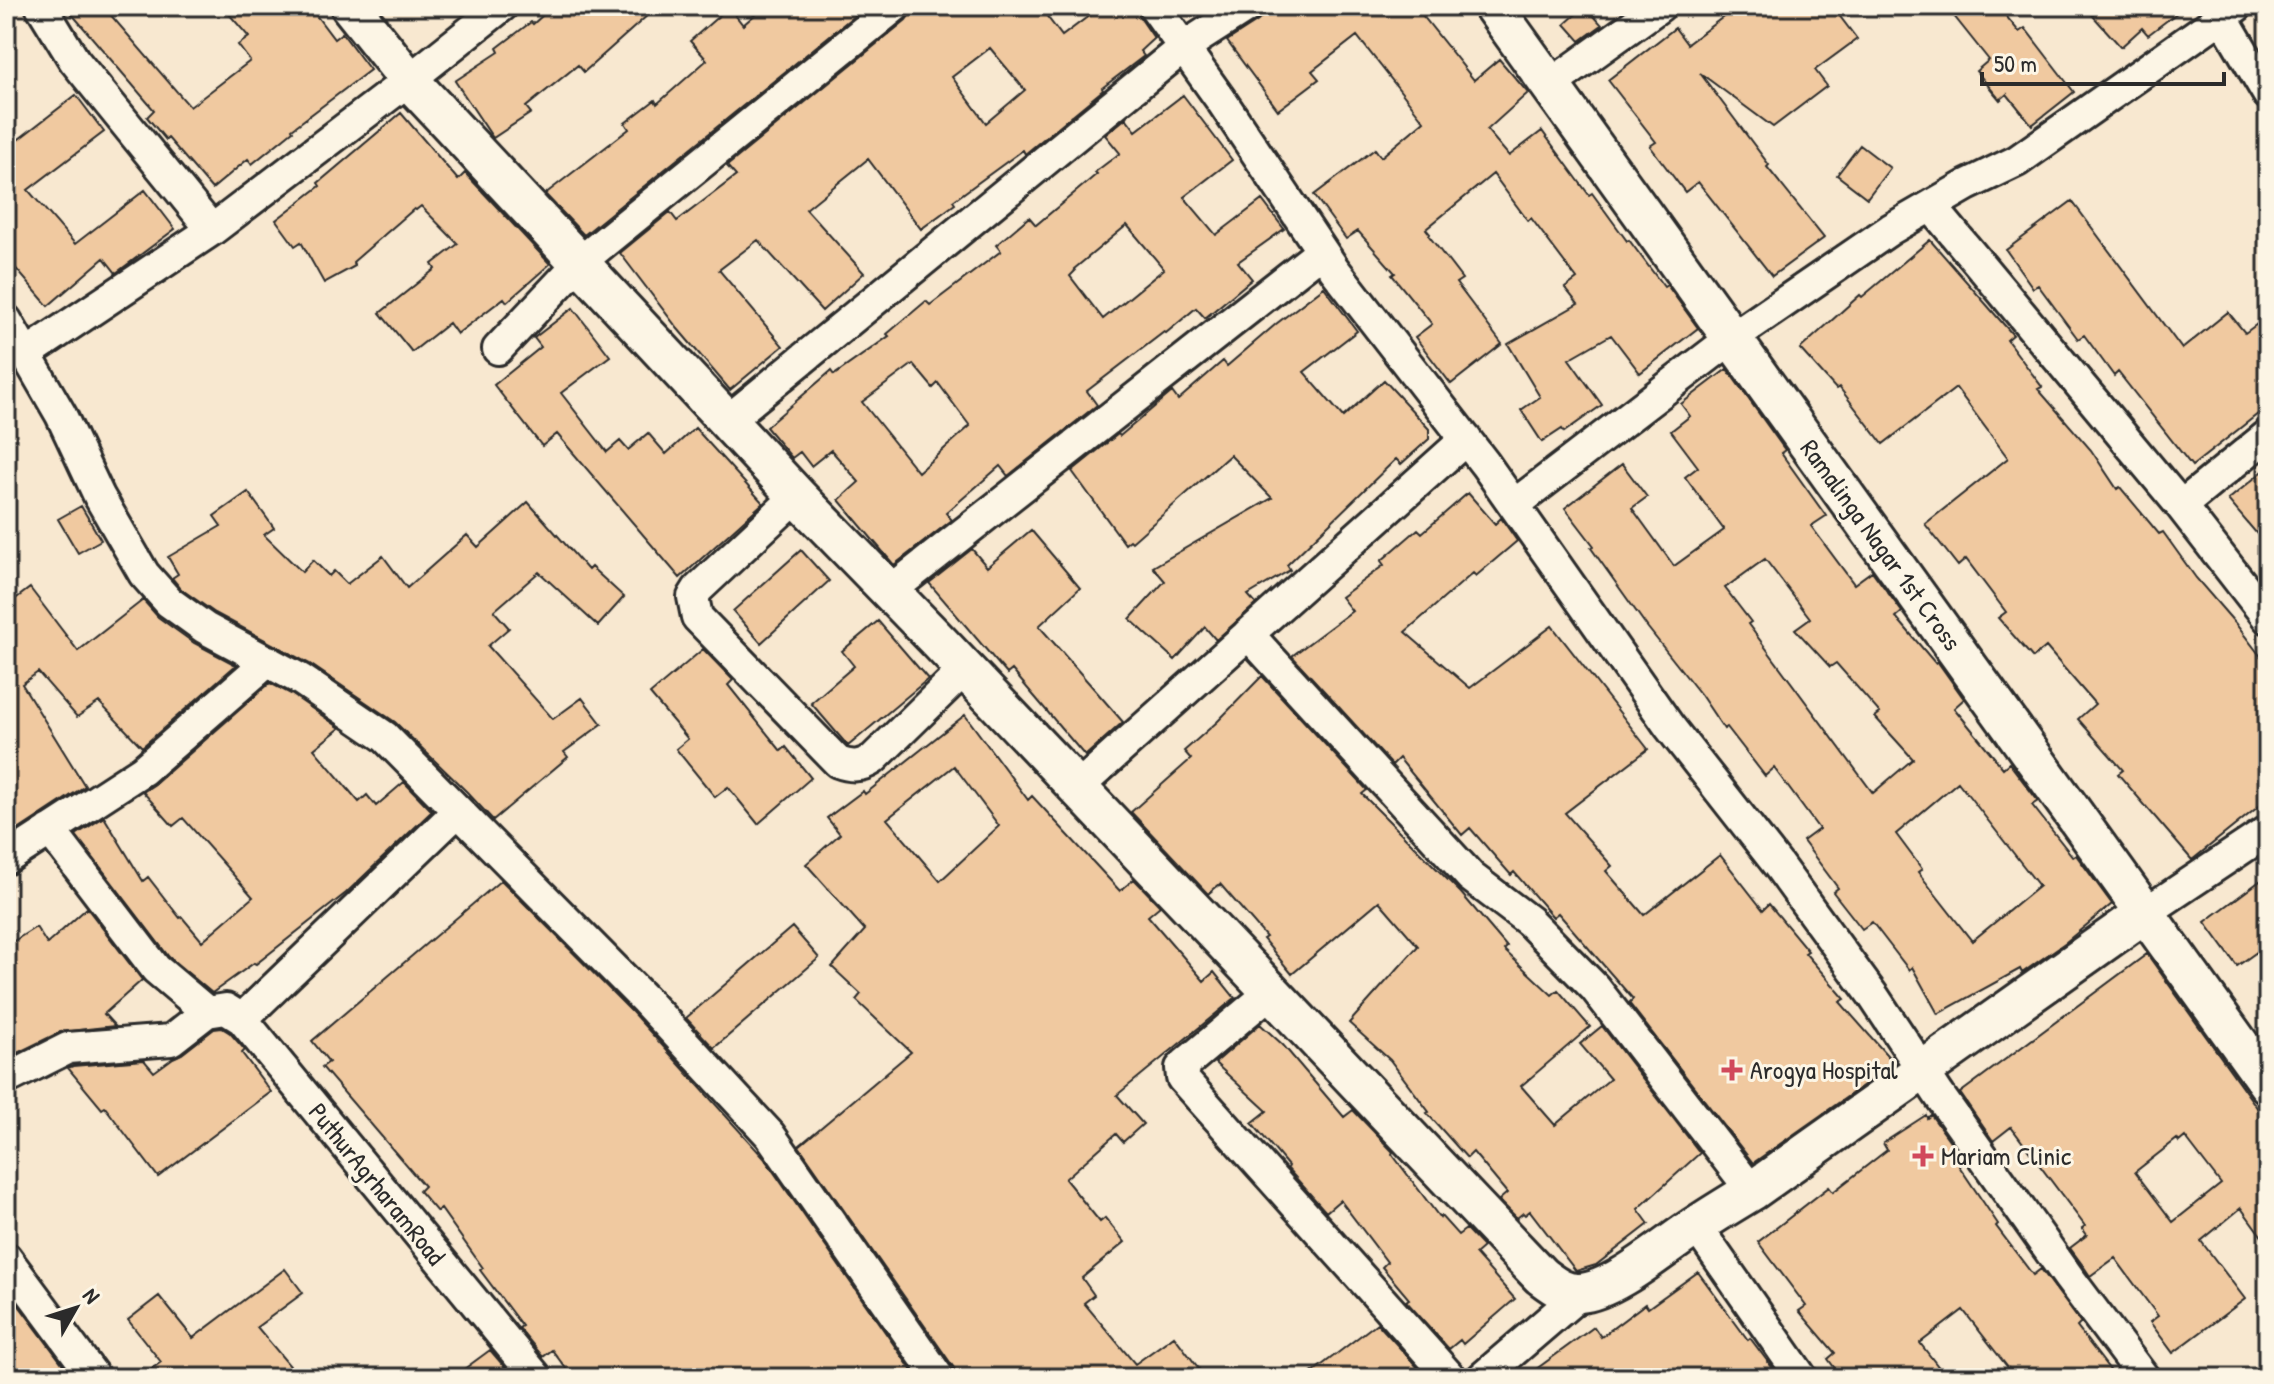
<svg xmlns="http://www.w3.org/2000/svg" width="2274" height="1384" font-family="'Patrick Hand',sans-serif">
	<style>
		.building { fill: #f0c9a0; stroke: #2b2b2b; stroke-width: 2; fill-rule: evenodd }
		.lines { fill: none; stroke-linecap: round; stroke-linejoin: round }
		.minor-casing { stroke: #2b2b2b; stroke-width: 36 }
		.tertiary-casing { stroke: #2b2b2b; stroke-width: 44 }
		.minor { stroke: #fcf5e5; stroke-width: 30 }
		.tertiary { stroke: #fcf5e5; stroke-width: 38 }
		.poi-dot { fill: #d1495b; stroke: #fcf5e5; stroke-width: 3 }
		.labels { text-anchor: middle; stroke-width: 6; stroke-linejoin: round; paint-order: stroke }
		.street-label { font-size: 26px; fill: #2b2b2b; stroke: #fcf5e5 }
		.poi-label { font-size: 26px; fill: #2b2b2b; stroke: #fcf5e5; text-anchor: start }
	</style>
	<rect width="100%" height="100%" fill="#f8e8d0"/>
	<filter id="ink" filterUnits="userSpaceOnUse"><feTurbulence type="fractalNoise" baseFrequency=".0125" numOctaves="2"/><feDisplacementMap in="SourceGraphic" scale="16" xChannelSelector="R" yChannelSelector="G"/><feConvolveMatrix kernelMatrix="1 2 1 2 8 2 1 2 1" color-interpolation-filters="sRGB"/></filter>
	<g filter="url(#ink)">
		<!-- building -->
		<path class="building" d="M65,6H103L190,107L250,61L238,45L249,37L222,6H309L334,39L342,33L370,70L292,129L293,131L252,164L248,159L212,189L168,138L166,140L147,117L154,110Z
			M553,6H658L584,72L578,65L526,107L531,113L493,138L455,81L499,52L497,48L531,22L533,24Z
			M765,6H866L584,235L545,194L629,129L625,123L655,100L657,104L707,60L690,41L729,7L743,25Z
			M913,6H1039L1062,36L1102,6H1136L1139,16L1154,38L1140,51L1144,56L1102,88L1103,90L1025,154L1023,150L953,201L955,204L921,229L868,159L806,209L864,273L822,311L758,240L719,270L783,346L730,390L678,329L620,253L670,212L677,221L736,176L727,166L906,20L911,13ZM990,48L1025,90L986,123L952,77Z
			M1266,6H1415L1474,80L1499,59L1528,93L1487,130L1509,156L1542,131L1589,195L1592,193L1627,241L1629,240L1664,287L1667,285L1698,328L1640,373L1611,335L1569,359L1602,405L1564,432L1562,429L1542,442L1521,410L1540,397L1508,344L1578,304L1565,288L1577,279L1531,218L1528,221L1493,174L1426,229L1430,234L1429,236L1462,279L1456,283L1502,344L1451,384L1415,337L1432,324L1392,275L1395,273L1358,231L1346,239L1314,195L1375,149L1381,157L1424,121L1357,36L1312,71L1319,79L1278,110L1227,41L1258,21L1264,14Z
			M1585,6L1602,25L1580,41L1565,24Z
			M1738,6H1832L1857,39L1815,70L1827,86L1773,127L1700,73L1769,165L1767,167L1824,238L1772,276L1698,182L1685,192L1650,146L1656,142L1608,80L1675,28L1687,44Z
			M1946,6H1998L2019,32L2025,28L2074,92L2032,125L2007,94L2000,100L1976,71L1989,60Z
			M2084,6H2186L2148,35L2142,28L2121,47Z
			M76,95L104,132L28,190L75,244L145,190L175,229L116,273L104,258L48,306L6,257V149Z
			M1183,95L1232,160L1184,197L1216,235L1262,200L1284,229L1238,262L1252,279L1205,318L1196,308L1166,333L1164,332L1087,391L1097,405L1008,476L1000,466L946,513L952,520L894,565L839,500L859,482L831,450L811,466L800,452L792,458L766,427L831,371L834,375L889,336L887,334L926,301L930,305L1001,251L996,245L1029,217L1036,225L1097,174L1095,172L1120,153L1105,135L1126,118L1136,131ZM1127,225L1164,269L1103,319L1070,276L1075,271L1074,269ZM913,364L933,388L938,383L970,426L918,472L862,402Z
			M401,113L458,180L465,173L550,264L507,302L504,298L457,334L449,323L412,352L380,313L435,269L432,264L458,244L421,206L416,210L414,209L353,262L355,266L324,283L301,242L295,246L276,220L320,186L318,183Z
			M1860,145L1890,168L1867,198L1837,175Z
			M2072,201L2182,349L2228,312L2245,333L2268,316V406L2192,466L2118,372L2114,376L2084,335L2078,339L2038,285L2033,288L2006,250Z
			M1930,240L2013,335L2007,340L2042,387L2038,389L2091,450L2117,489L2120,487L2159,534L2163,532L2196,578L2235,623L2268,666V799L2192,860L2118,774L2123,770L2078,719L2095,704L2046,647L2033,658L1998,618L2006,612L1966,559L1958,566L1925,524L2008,458L1956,388L1883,444L1839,387L1836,389L1800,349L1860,295L1862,297Z
			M1324,287L1357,331L1304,372L1343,417L1384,380L1429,429V439L1401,464L1396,459L1287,565L1290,570L1248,595L1256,604L1216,640L1205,627L1175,660L1130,619L1165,581L1153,567L1272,498L1230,455L1132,542L1130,540L1125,544L1072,471L1118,434L1120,436L1172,392L1178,400L1223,361L1227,366L1276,324Z
			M573,308L610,356L561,393L607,452L620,441L628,450L648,433L666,454L695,428L763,503L680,578L557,434L542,446L494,385L541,347L534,338Z
			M1727,369L1785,450L1781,453L1826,516L1811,526L1854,584L1872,571L1902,612L1896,617L1935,663L1937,661L1964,699L1954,708L2003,768L2009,763L2038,801L2032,805L2073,857L2076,855L2112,904L2066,942L2022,973L2020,969L1938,1014L1912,967L1909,970L1872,922L1862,929L1833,892L1838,888L1803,841L1819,829L1774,768L1765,776L1727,727L1724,729L1701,695L1648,628L1591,548L1594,546L1565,508L1622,464L1647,497L1632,508L1674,566L1724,530L1685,477L1698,467L1671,431L1690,416L1681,404ZM1765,559L1810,618L1795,629L1830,667L1836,663L1880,713L1875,717L1913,759L1873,793L1748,624L1751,622L1725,588ZM1958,782L2039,886L1972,941L1918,872L1922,869L1896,834Z
			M2268,467V547L2228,500Z
			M248,492L274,528L264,535L302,572L313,560L329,576L334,571L347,584L383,556L407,588L467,535L478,547L528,502L588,570L591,567L624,597L598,626L539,572L494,611L509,628L488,646L553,719L582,698L602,724L564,752L568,757L493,820L467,792L395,722L310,664L215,613L181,589L172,578L178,574L168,557L221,526L214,516Z
			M1468,493L1495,524L1501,518L1517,541L1476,576L1473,573L1405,632L1470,688L1552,626L1648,749L1565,813L1612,866L1606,871L1644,915L1720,855L1763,910L1769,904L1808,951L1805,953L1845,999L1840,1002L1893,1062L1881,1073L1753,1163L1629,1003L1633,999L1558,913L1553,917L1514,872L1511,875L1470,828L1462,835L1399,758L1392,765L1292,656L1352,611L1341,597L1384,565L1381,561L1418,529L1422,533Z
			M81,506L101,540L78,553L58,519Z
			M1031,530L1080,588L1039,626L1123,722L1085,756L1012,670L1007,674L929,583L972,549L987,567Z
			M801,550L829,581L761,643L733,611Z
			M30,588L78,651L143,600L158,617L194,643L236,665L142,747L99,702L77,717L38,672L22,684L85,786L6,838V606Z
			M878,621L928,679L848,746L811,703L854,666L842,651Z
			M703,649L733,680L728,685L781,751L786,747L811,778L758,824L728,787L715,797L676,749L688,739L650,694Z
			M1262,676L1367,790L1362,794L1461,893L1507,947L1504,950L1552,995L1558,990L1590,1027L1521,1086L1555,1125L1610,1079L1580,1044L1602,1026L1700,1153L1638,1209L1649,1224L1596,1265L1576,1271L1530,1211L1525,1215L1523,1213L1517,1218L1499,1200L1507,1193L1473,1152L1467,1158L1427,1113L1429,1112L1390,1060L1349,1023L1418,946L1379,901L1292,974L1263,939L1266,937L1220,884L1208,894L1131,812L1191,759L1184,751L1217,722Z
			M270,683L291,694L340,728L314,749L359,802L367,795L376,806L404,782L432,811L346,893L256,964L254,963L212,993L169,957L76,835L104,817L143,881L148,877L180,918L182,917L202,941L253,897L183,818L173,826L143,792L155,784Z
			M965,715L1028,800L1032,796L1120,891L1134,879L1160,906L1148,916L1204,981L1214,972L1235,998L1117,1095L1143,1124L1123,1142L1116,1134L1065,1179L1100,1222L1105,1218L1125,1242L1082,1278L1094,1295L1084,1303L1135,1364L1174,1336L1206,1378H957L954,1368L799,1146L911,1052L856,1000L861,994L832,967L865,930L806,864L840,834L827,818L863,791L865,794ZM954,766L999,826L940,881L887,819Z
			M2268,875V944L2237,966L2205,922Z
			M501,880L632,1012L764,1158L917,1378H573L552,1350L543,1357L519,1328L522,1326L480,1270L483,1268L441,1209L437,1212L419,1191L424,1186L322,1067L329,1062L312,1041Z
			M87,908L142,980L104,1014L115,1026L60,1032L7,1058L6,946L36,927L47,944Z
			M792,927L819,958L714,1048L686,1018Z
			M2147,954L2268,1123V1245L2241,1208L2201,1241L2245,1299L2173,1353L2150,1322L2158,1316L2115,1258L2090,1276L2084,1267L2070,1248L2087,1235L2082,1228L2085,1226L2011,1127L1993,1141L1960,1093ZM2185,1137L2221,1184L2173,1222L2135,1172L2177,1139L2179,1142Z
			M1260,1024L1283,1045L1344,1117L1353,1110L1393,1152L1392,1154L1440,1218L1441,1216L1458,1235L1466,1229L1483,1247L1475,1254L1515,1299L1463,1344L1460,1340L1449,1349L1406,1301L1409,1299L1382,1267L1387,1262L1340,1200L1326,1212L1287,1168L1288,1166L1252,1123L1267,1111L1215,1063Z
			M222,1028L230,1033L245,1050L242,1053L271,1092L158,1177L105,1107L102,1109L68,1068L73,1066L144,1060L154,1072L173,1058L182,1054L214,1029Z
			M1926,1115L1927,1118L1931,1115L1965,1162L1959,1166L1998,1224L1996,1226L2033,1275L2041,1269L2081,1323L2077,1327L2116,1378H2016L1963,1310L1920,1343L1947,1378H1842L1828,1359L1835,1353L1799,1311L1806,1306L1758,1242L1829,1187L1833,1192L1887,1150L1883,1143Z
			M285,1269L303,1293L257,1327L300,1378H139L161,1362L128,1320L159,1296L193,1338Z
			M1698,1272L1748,1340L1750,1338L1780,1378H1524L1594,1327L1601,1337L1645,1304L1648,1308Z
			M17,1303L73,1378H6V1312Z
			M1377,1323L1420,1370L1409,1378H1305Z
			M490,1350L514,1378H452Z"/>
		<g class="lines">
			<!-- minor casing -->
			<g class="minor-casing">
				<path id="minor" d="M41,6L74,60L212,230
					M1154,6L1221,100L1334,269L1485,464L1669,726L1778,865L1874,997L1939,1095L2069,1278L2144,1378
					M2222,16L2268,94
					M1550,85L1660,6
					M1931,206L2181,506L2268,435
					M6,320L61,415L99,496L144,574L169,602L205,628L300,679L385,737L645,1000L770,1135L939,1378
					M498,349L580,262L895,6
					M26,354L212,230L409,80L502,6
					M727,421L1184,47L1248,6
					M797,496L698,589L693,597L697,617L838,762C851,767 861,767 873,759L965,669
					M1514,505L1732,338L1891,229L1967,185L2017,161L2237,6
					M2181,506L2268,618
					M890,591L1322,251
					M1248,634L1471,877L1529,921L1595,988L1752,1191
					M1078,787L1466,439
					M50,830L156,969L207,1012
					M6,859L143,770L268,661
					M2145,913L2268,831
					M1272,991L1185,1064L1181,1068L1182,1078L1451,1378
					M242,1019L458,811
					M6,1079L68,1048L171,1040L207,1012L226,1009L242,1019L537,1378
					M1696,1226L1802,1378
					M6,1258L95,1378
					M1482,1378L1581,1293"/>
			</g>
			<!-- tertiary casing -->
			<g class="tertiary-casing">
				<path id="tertiary" d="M350,6L409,80L797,496L941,644L1541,1276C1553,1285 1564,1294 1580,1293C1613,1291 1665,1246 1693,1228C1712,1215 1732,1203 1752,1191L2145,913
					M1493,6L2268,1084"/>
			</g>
			<!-- minor -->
			<use href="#minor" class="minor"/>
			<!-- tertiary -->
			<use href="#tertiary" class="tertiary"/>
		</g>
	</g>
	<!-- markers -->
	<g class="poi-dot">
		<path d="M1728 1058h8v8h8v8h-8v8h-8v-8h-8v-8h8z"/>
		<path d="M1919 1144h8v8h8v8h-8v8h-8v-8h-8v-8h8z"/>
	</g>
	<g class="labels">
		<!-- street labels -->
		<g class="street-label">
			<text transform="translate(1881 545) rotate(54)" y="9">Ramalinga Nagar 1st Cross</text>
			<text transform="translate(377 1184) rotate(51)" y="9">PuthurAgrharamRoad</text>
		</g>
		<!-- poi labels -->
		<g class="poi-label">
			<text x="1750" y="1079">Arogya Hospital</text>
			<text x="1941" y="1165">Mariam Clinic</text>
		</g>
	</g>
	<!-- margin -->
	<rect width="2274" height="1384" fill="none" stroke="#fcf5e5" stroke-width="32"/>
	<rect x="16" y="16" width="2242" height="1352" fill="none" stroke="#2b2b2b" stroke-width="3" filter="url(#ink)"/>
	<!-- north arrow -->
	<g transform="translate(76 1308) rotate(51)" stroke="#fcf5e5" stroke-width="6" paint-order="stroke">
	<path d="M0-6L14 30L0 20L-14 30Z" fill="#2b2b2b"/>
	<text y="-12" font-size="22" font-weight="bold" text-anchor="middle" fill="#2b2b2b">N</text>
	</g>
	<!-- scale -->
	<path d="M1982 72v12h242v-12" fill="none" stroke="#2b2b2b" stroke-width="4"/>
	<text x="1994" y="72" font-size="24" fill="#2b2b2b" stroke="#fcf5e5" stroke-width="6" paint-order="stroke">50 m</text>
</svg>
